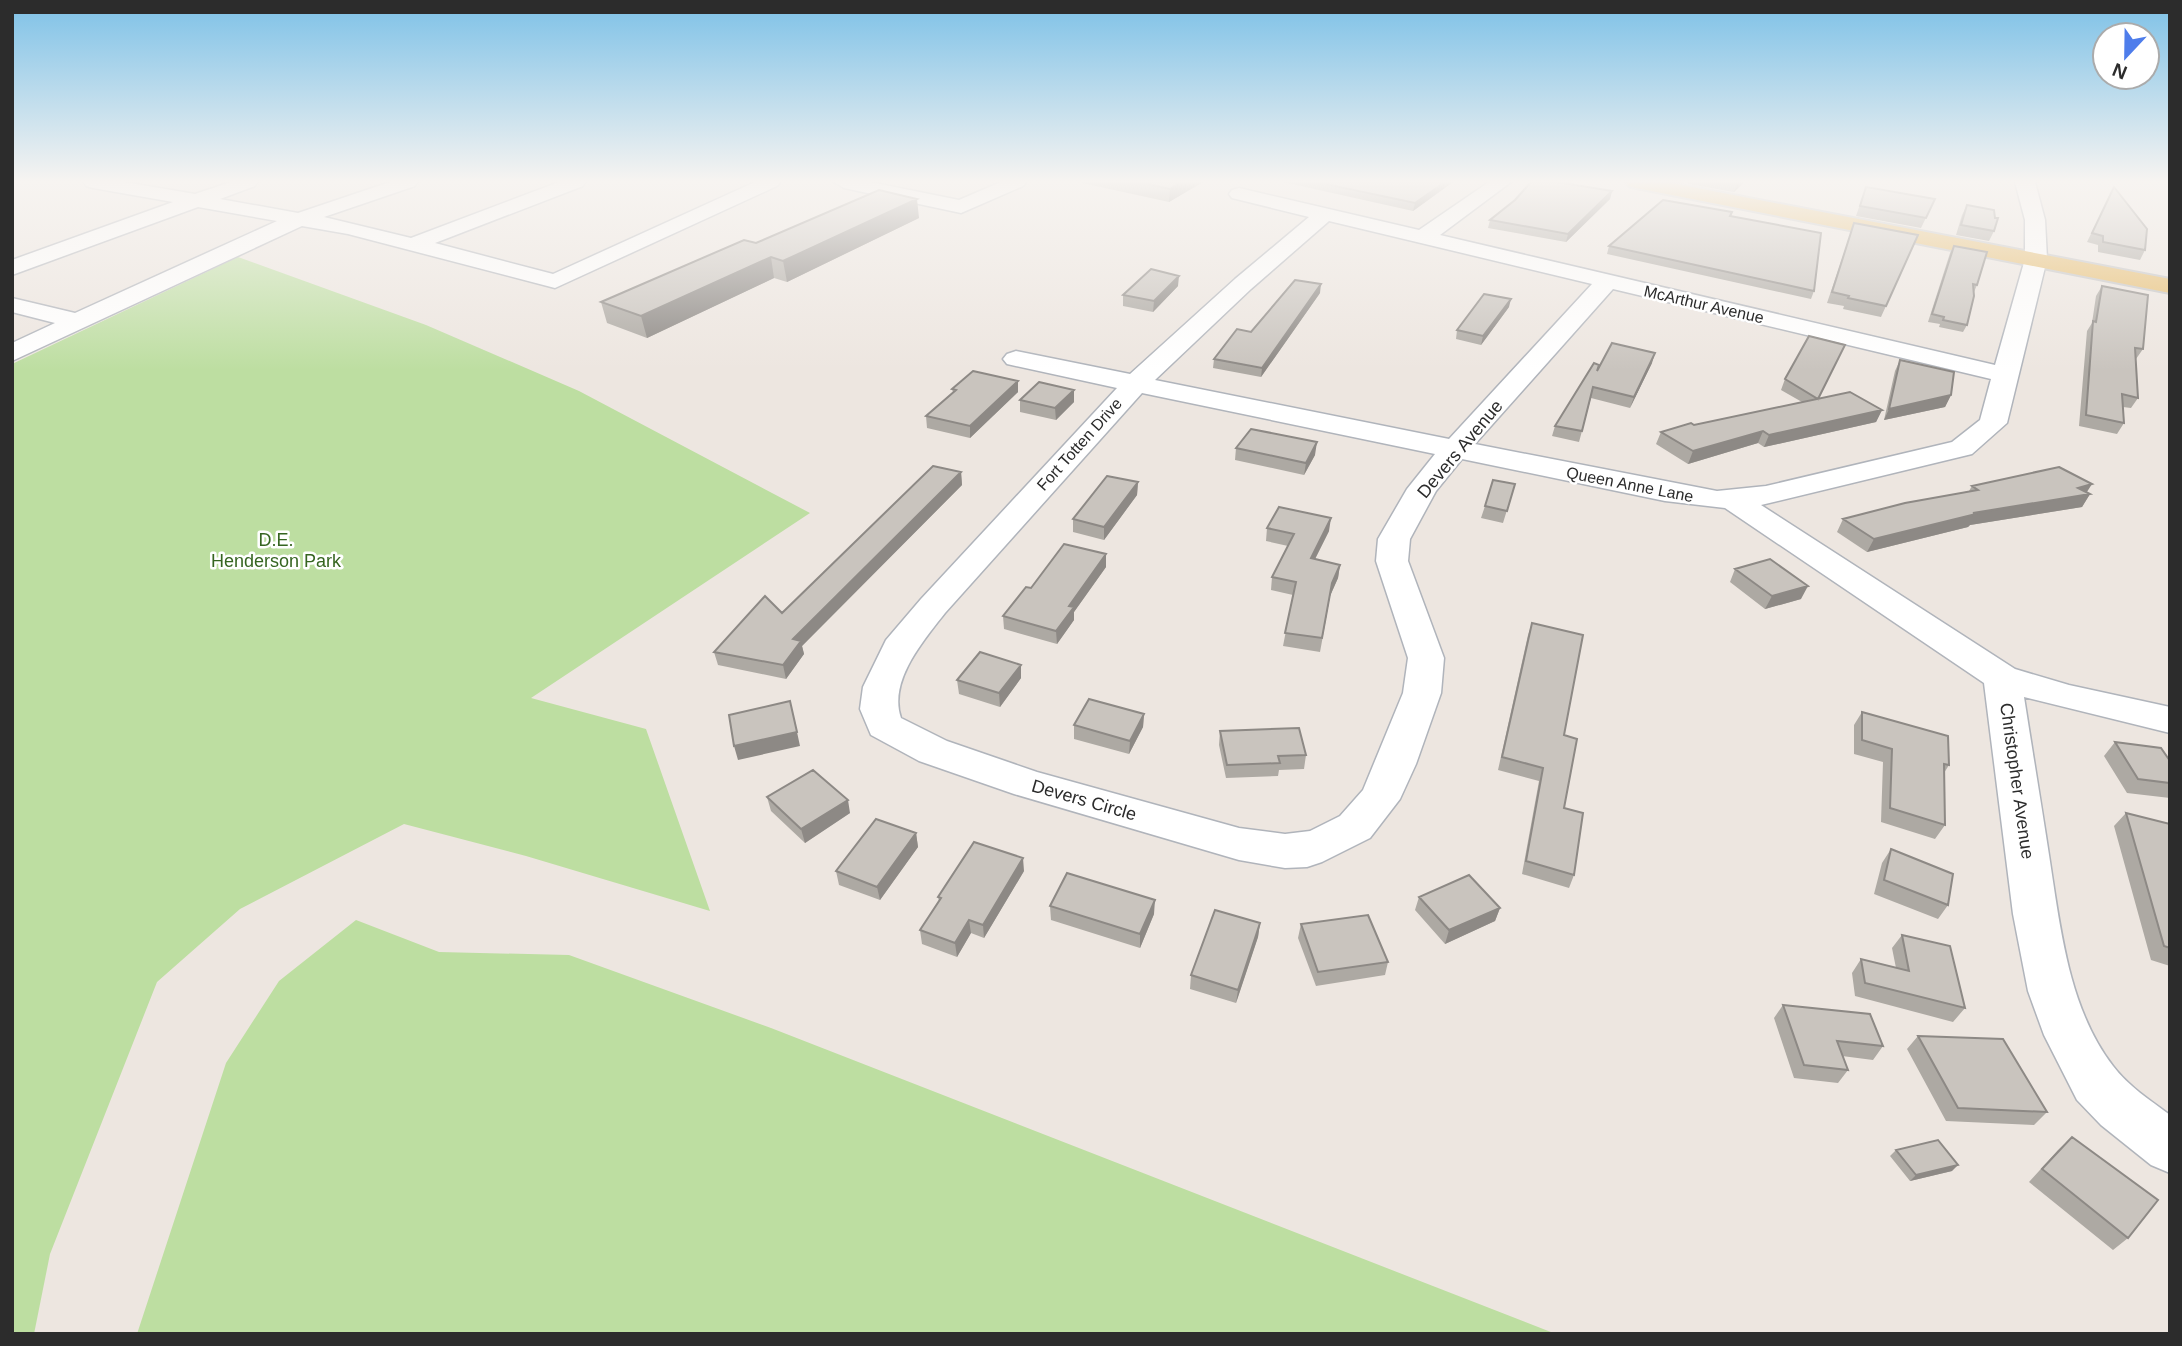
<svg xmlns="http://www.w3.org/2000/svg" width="2182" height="1346" font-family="Helvetica,sans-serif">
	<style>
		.green { fill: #bddea1 }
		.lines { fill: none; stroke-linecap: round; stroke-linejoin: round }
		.minor-casing { stroke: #b0b4bb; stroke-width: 3 }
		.major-casing { stroke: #c4c4c4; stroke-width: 4 }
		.minor { fill: #fff; fill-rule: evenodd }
		.major { fill: #e6bc6c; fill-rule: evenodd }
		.wall { fill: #ada9a3 }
		.shaded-wall { fill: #8d8985 }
		.building { fill: #c9c4be; stroke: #8d8985; stroke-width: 2 }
		.labels { text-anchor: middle; stroke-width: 5; stroke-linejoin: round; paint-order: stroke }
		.far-street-label { font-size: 16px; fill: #2c2c2c; stroke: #fff }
		.street-label { font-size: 18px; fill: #2c2c2c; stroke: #fff }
		.park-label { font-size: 18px; fill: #366521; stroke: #fff }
	</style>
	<rect width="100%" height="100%" fill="#ede6e0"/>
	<!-- green -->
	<path class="green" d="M238,257L426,325L579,391L810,513L531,698L646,729L710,911L526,856L404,824L240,909L157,982L50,1254L34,1334H12V364Z
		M356,920L439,952L569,955L771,1028L1556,1334H137L226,1063L279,981Z"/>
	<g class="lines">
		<!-- minor casing -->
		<g class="minor-casing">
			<path id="minor" d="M84,182H124L195,194L231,182H257L255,186L220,199L298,213L390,182H417L415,186L324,217L411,238L559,182H585L583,186L435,243L553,274L755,182H780L777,186L555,288L348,234L302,226L12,361V343L55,323L12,312V298L75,313L277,221L198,207L12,275V260L173,202L93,188L86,186Z
				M834,182H870L959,200L1001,182H1026L1023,186L961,213L844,188Z
				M1489,182H1511L1440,235L1995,365L2025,259V220L2015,182H2035L2045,220L2047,259L2007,423L1972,454L1761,505L2015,669L2069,685L2170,707V733L2024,697C2032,749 2041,802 2049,855C2060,925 2068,1008 2113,1066C2128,1086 2150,1100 2170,1115V1173L2151,1165L2101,1125L2077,1100L2044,1035L2028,991L2013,914L1984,683L1725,508L1665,501L1462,459L1436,491L1410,539L1408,561L1444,658L1441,693L1416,764L1400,799L1370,838L1322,862L1307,867L1285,868L1239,860L1014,794L919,761L871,735L860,709L863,687L886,640L921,599L1117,388L1007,364L1003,359L1007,354L1016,351L1130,374L1235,279L1309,217L1232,198L1229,194L1232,190L1239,188L1419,230ZM1329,221L1592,284L1449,439L1155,380L1251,289ZM1613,289L1991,379L1980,420L1952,442L1766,486L1717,491L1475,444ZM1142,393L1435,454L1407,489L1378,539L1376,561L1408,658L1403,693L1363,790L1340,816L1310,831L1285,834L1239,828L1037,772L947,741L901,718C888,681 924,640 945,613Z"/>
		</g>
		<!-- major casing -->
		<g class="major-casing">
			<path id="major" d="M1626,182H1666L2170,279V293L1636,188L1629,186Z"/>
		</g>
		<!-- minor -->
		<use href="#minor" class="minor"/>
		<!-- major -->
		<use href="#major" class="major"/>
	</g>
	<!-- wall -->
	<path class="wall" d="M1082,182H1203L1169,202L1082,183Z
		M1283,182H1453L1413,211Z
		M1689,182H1744L1734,192L1688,184Z
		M1866,187L1935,199L1921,228L1856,216Z
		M2114,187L2145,250L2140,260L2098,252V245L2087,242Z
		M1612,191L1610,199L1566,242L1488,228L1490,220Z
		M1967,205L1994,231L1989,241L1956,235L1962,215Z
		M1731,216L1814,291L1811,299L1607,254L1609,246Z
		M919,218L787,282L774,278L647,338L607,323L601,302L756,243Z
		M1854,223L1918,235L1881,317L1843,309L1844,306L1827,303Z
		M1954,246L1977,285L1974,292L1967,325L1963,332L1939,327L1940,324L1928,322L1950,253Z
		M1178,286L1153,312L1123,306V295Z
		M2102,286L2143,349L2136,359L2138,398L2131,408L2123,407L2124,423L2117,434L2079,426L2087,331L2092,323L2096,296Z
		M1320,293L1261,377L1213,368L1214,359L1251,332Z
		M1509,307L1481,345L1456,339L1457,330Z
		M1900,360L1951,395L1945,407L1884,420L1895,371Z
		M1652,363L1630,408L1591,398L1579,442L1552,436L1555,426L1597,371Z
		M1785,379L1819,398L1882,410L1876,422L1764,447L1758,443L1688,464L1656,444L1661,432L1802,402L1781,390Z
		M1018,381V392L970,438L927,428L926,416L953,392L952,389Z
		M1020,400L1074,402L1056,420L1020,412Z
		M1236,448L1315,455L1304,475L1235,460Z
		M961,472L962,485L802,646L804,654L786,679L718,665L714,652L782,613Z
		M1138,482L1137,495L1104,540L1073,532V519Z
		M1515,484L1503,523L1481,518L1485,506Z
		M1972,486L2087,493L2090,494L2082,507L1970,525L1968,527L1867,552L1837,532L1843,519L1969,491Z
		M1267,528L1329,531L1315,559L1340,565L1338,578L1330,596L1320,652L1283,646L1293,595L1271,590L1272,577L1288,546L1266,541Z
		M1106,554V567L1074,612V620L1057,644L1004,629L1003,616L1031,588Z
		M1735,569L1801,599L1765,609L1730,582Z
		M1532,623L1564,735V808L1574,875L1569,888L1522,874L1539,781L1498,770L1528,635Z
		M1021,678L1000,707L959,694L957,680Z
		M1862,712L1949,765L1944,773L1945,825L1935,839L1881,822L1883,762L1854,754V725Z
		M1144,714L1143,727L1129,754L1074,739V725Z
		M1220,731L1306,755L1304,769L1279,770L1278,776L1226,778L1219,745Z
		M2115,742L2170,761V798L2127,793L2104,756Z
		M767,797L850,813L805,843L771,811Z
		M2126,813L2170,824V966L2151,960L2114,826Z
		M916,833L918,847L880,900L839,885L836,871Z
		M1891,849L1948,905L1938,919L1874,894L1882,863Z
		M1024,871L984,938L971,933L957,957L922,944L920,930L939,901L938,897Z
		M1419,897L1500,908L1495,921L1445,944L1415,910Z
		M1050,906L1154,914L1140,948L1051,920Z
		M1260,923L1258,937L1236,1003L1190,989L1191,975Z
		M1301,924L1388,962L1385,975L1316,986L1298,938Z
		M1902,935L1965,1008L1953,1022L1855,996L1852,973L1861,959L1896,968L1892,948Z
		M1783,1005L1883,1046L1873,1060L1842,1056L1848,1070L1838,1083L1794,1078L1774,1018Z
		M1918,1036L2047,1112L2034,1125L1946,1121L1907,1049Z
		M2072,1137L2128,1238L2113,1250L2029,1182L2058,1150Z
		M1896,1150L1952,1171L1910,1181L1890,1156Z"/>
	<!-- shaded-wall -->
	<path class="shaded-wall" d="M1181,182H1203L1169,202L1170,189Z
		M1445,182H1453L1413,211L1415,203Z
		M1738,182H1744L1734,192L1737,183Z
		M1612,191L1610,199L1566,242L1568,234Z
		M917,199L919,218L787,282L783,261Z
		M771,257L774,278L647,338L641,316Z
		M1179,276L1178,286L1153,312L1154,301Z
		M1321,284L1320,293L1261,377L1262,368Z
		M1511,299L1509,307L1481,345L1483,336Z
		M1655,353L1652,363L1630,408L1634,397Z
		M1018,381V392L970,438V426Z
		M1074,390V402L1056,420L1055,408Z
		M1951,395L1945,407L1884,420L1889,409Z
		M1882,410L1876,422L1764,447L1769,435Z
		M1763,431L1758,443L1688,464L1693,451Z
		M1317,442L1315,455L1304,475L1306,463Z
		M961,472L962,485L802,646L804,654L786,679L783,665L793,639Z
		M1138,482L1137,495L1104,540V527Z
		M2092,484L2085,495L2090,494L2082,507L1970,525L1968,527L1867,552L1874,539L1973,513Z
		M1331,518L1329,531L1309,571L1311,558Z
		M1106,554V567L1074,612V620L1057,644L1056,631L1069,606Z
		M1340,565L1338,578L1330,596L1320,652L1332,583Z
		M1808,586L1801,599L1765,609L1772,596Z
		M1021,665V678L1000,707L999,693Z
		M1144,714L1143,727L1129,754L1130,741Z
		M797,732L800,746L738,760L734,746Z
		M848,800L850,813L805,843L801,829Z
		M916,833L918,847L880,900L877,887Z
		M1023,858L1024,871L984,938L983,925Z
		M1155,900L1154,914L1140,948V934Z
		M1500,908L1495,921L1445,944L1449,930Z
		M969,920L971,933L957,957L955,943Z
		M1260,923L1258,937L1236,1003L1238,990Z
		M1958,1165L1952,1171L1910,1181L1916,1175Z"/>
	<!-- building -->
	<path class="building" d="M1138,182H1181L1170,189Z
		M1316,182H1445L1415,203Z
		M1531,182H1557L1612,191L1568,234L1490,220L1515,200Z
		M1866,187L1935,199L1926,218L1860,206Z
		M2114,187L2147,229L2145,250L2103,242V236L2092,233Z
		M879,190L917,199L783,261L771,257L641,316L601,302L744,240L756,243Z
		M1663,200L1732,212L1730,216L1821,233L1814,291L1609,246Z
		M1967,205L1994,210L1995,218H1998L1994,231L1961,225Z
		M1854,223L1918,235L1886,306L1848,298L1849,296L1832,292Z
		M1954,246L1987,252L1977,285L1973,284L1974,296L1967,325L1943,320L1944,317L1932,314Z
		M1151,269L1179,276L1154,301L1123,295Z
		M1295,280L1321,284L1262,368L1214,359L1237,329L1251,332Z
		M2102,286L2148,295L2143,349L2135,348L2138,398L2122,394L2124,423L2086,415L2093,321L2096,322Z
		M1484,294L1511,299L1483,336L1457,330Z
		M1809,336L1845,345L1818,399L1785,379Z
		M1612,343L1655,353L1634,397L1593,387L1582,431L1555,426L1594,363L1599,365L1597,371Z
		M1900,360L1954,372L1951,395L1889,409Z
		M973,371L1018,381L970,426L926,416L956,390L952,389Z
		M1039,382L1074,390L1055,408L1020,400Z
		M1850,392L1882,410L1769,435L1763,431L1693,451L1661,432L1691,423L1694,425Z
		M1251,429L1317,442L1306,463L1236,448Z
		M933,466L961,472L793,639L801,641L783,665L714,652L765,596L782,613Z
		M2059,467L2092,484L2078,488L2090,494L1973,513L1976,514L1874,539L1843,519L1905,503L1978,490L1972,486Z
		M1107,476L1138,482L1104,527L1073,519Z
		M1493,480L1515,484L1507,511L1485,506Z
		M1279,507L1331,518L1311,558L1340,565L1332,583L1322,638L1285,633L1296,582L1272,577L1294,534L1267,528Z
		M1064,544L1106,554L1069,606L1074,607L1056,631L1003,616L1026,587L1031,588Z
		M1770,559L1808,586L1772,596L1735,569Z
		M1532,623L1583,635L1564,735L1577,739L1564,808L1583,813L1574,875L1526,861L1543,768L1502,757Z
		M980,652L1021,665L999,693L957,680Z
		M1089,699L1144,714L1130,741L1074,725Z
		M790,701L797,732L734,746L729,715Z
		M1862,712L1948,736L1949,765L1944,764L1945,825L1890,808L1892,749L1862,740Z
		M1299,728L1306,755L1278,756L1280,763L1227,765L1220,731Z
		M2115,742L2161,748L2170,761V783L2138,779Z
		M813,770L848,800L801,829L767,797Z
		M2126,813L2170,824V948L2164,946Z
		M876,819L916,833L877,887L836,871Z
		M974,842L1023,858L983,925L969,920L955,943L920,930L941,898L938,897Z
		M1891,849L1953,874L1948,905L1884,880Z
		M1067,873L1155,900L1140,934L1050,906Z
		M1469,875L1500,908L1449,930L1419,897Z
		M1215,910L1260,923L1238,990L1191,975Z
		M1368,915L1388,962L1318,972L1301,924Z
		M1902,935L1950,946L1965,1008L1865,983L1861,959L1909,971Z
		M1783,1005L1870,1014L1883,1046L1837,1041L1848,1070L1804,1065Z
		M1918,1036L2003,1039L2047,1112L1958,1108Z
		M2072,1137L2158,1200L2128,1238L2042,1169Z
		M1938,1140L1958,1165L1916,1175L1896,1150Z"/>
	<!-- sky -->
	<linearGradient id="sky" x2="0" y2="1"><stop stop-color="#7dc1e7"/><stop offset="0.49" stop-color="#f7f4f1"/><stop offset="1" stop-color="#f7f4f1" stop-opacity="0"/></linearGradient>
	<rect width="2182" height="370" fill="url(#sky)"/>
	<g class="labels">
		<!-- far-street labels -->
		<g class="far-street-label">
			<text transform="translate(1704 304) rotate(13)" y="6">McArthur Avenue</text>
			<text transform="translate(1079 444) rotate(-48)" y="6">Fort Totten Drive</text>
			<text transform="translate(1630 484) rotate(11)" y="6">Queen Anne Lane</text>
		</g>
		<!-- street labels -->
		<g class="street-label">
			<text transform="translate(1460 449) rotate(-50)" y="6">Devers Avenue</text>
			<text transform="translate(2017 781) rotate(82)" y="6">Christopher Avenue</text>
			<text transform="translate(1084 800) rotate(16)" y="6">Devers Circle</text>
		</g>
		<!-- park labels -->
		<g class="park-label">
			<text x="276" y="546">D.E.<tspan x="276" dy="21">Henderson Park</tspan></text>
		</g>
	</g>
	<!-- border -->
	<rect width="2182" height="1346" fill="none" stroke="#2c2c2c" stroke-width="28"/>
	<!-- north arrow -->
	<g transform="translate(2126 56) rotate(202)"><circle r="33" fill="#ffffff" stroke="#ababab" stroke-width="2"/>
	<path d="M0-5L12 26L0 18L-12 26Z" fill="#4e7deb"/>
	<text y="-10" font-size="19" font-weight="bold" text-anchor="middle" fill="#2c2c2c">N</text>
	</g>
</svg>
